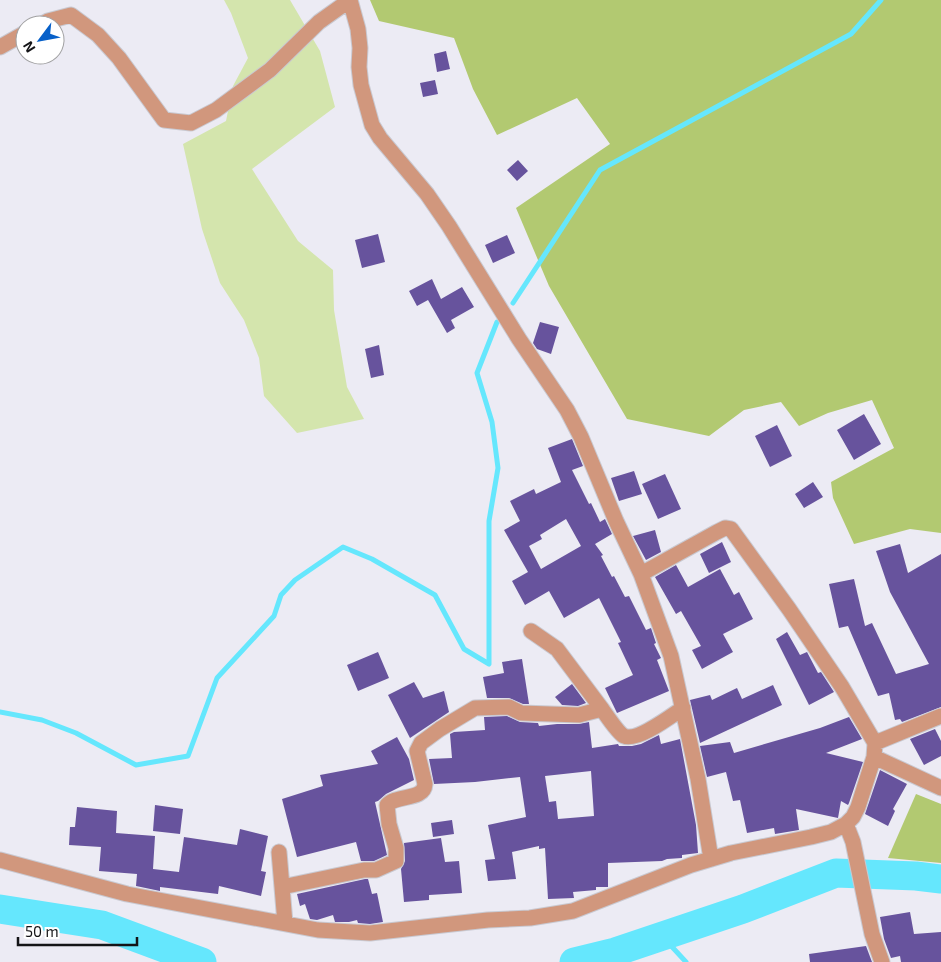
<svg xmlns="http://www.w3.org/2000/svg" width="941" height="962" font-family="'Exo 2',sans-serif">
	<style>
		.green { fill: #d4e5ad }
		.forest { fill: #b2c971 }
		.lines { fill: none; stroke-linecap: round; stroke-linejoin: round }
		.stream { stroke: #65e7fd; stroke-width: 5 }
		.river { stroke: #65e7fd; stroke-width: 29 }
		.building { fill: #67539d; fill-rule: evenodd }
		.minor-casing { stroke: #c9c9d1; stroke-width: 17 }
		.minor { stroke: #d1977d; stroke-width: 15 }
	</style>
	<rect width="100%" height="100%" fill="#ecebf4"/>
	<!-- green -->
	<path class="green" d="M224,0H290L320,51L335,107L252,169L298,241L333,270L334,310L347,387L364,419L297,433L264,396L259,358L244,320L220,283L202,229L183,144L226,121L233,86L248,58L231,13Z"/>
	<!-- forest -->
	<path class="forest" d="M370,0H941V533L910,529L854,544L833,498L831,482L894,448L872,400L828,413L799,426L781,402L744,410L709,436L627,419L549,286L516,208L610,144L577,98L497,135L473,89L454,38L379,21Z
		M916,794L941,804V863L888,858Z"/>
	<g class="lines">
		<!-- stream -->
		<path class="stream" d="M513,303L600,170L851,34L881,0
			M0,712L42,720L76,733L136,765L188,756L217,678L274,616L281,595L295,580L343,547L372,559L435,595L464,649L489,664V521L498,468L492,422L477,373L497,322
			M662,936L686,962"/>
		<!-- river -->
		<path class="river" d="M0,909L102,925L202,962
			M574,962L615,952L743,909L836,873L916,876L941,879"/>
	</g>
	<!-- building -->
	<path class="building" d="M446,51L450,69L437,72L434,54Z
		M435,80L438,94L423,97L420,83Z
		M518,160L528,171L517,181L507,170Z
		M378,234L385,262L362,268L355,240Z
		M507,235L515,253L493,263L485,245Z
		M432,279L441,299L462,287L474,307L451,320L455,328L447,333L428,300L417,306L409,291Z
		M540,322L559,327L551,354L537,349L533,343Z
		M379,345L384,375L371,378L365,349Z
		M864,414L881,444L854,460L837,430Z
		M777,425L792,456L770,467L755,436Z
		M572,439L583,466L572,470L589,504L591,503L600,522L605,519L612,534L595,544L603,555L601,556L612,577L614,576L625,597L629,596L646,630L651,628L656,643L654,644L661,658L657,660L669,691L617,713L605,688L633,675L618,643L621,642L599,598L564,618L549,591L525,605L512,581L528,572L504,530L520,521L510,501L534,489L536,494L561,482L548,448ZM566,519L581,546L541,569L529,546L542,539L540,535Z
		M634,471L642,494L619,501L611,478Z
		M665,474L681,509L658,519L642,484Z
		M813,482L823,497L804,508L795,494Z
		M655,530L661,552L646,560L633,536Z
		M722,542L731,562L709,573L700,554Z
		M900,544L908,573L941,554V707L902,722L900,719L895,720L889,693L878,696L848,626L839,628L829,584L854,579L865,626L872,623L896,674L929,664L890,592L876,551Z
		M676,565L688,587L720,569L734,595L739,592L753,619L723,634L733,652L702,669L692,650L701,646L681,611L676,614L655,577Z
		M787,632L800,655L807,652L818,673L821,672L834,692L809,705L776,639Z
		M378,652L389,678L358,691L347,665Z
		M522,659L529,704H523L509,698H487L483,677L504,673L502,662Z
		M414,682L423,698L444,691L449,712L410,738L388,695Z
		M572,684L586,703L578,706L562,705L555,697Z
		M773,685L782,705L700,743L690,700L710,695L712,700L737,688L742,699Z
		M507,716L520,722L538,723L539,726L557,724H579L589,722L592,748L618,744L619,746H632L641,744L659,735L661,744L680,739L696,825L698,853L682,855V858L667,859L662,861L608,863V887H596V890L573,892L574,898L548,899L545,848L539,849V846L512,852L516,879L488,881L485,860L495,859L488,825L526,817L520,777L475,782L434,784L429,759L452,758L450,734L454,732L485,730L484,717ZM591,771L594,816L558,819L556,801L549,802L545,776Z
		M849,717L862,739L826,753L863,762L849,803L848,805L841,801L838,818L796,809L799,830L775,834L774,828L747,833L740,800L733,801L726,772L707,777L700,746L730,742L734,753L820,728Z
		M935,729L941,741V756L924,765L910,739Z
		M397,737L409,759L414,780L386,794L378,801L375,802L387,855L374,861H361L356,842L297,857L282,799L323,786L320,775L378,764L371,751Z
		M880,770L907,784L893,809L895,811L888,826L865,814Z
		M155,805L183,809L180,834L153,831Z
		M77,807L117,811L116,833L155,836L153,869L179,872L184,837L237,845L240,829L268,836L261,871L266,872L261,896L219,886L218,894L160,887V891L136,886L137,874L99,871L101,847L69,845L70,827H75Z
		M452,820L454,834L433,837L431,823Z
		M441,838L445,862L459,861L462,893L429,895V900L404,902L401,869L405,861L404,843Z
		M365,879H368L372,894L377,893L383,922L370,924L358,923L357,920L349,922H335L333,915L317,920L310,919L305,904L300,906L297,894Z
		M910,912L914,934L941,932V962H901L900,956L891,958L884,939L880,917Z
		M866,946L872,962H810L809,954Z"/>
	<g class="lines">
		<!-- minor casing -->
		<g class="minor-casing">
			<path id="minor" d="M41,25L48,21L71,15L98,35L119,58L164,120L191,123L216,110L270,70L319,22L350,0L358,29L360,48L359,67L361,85L372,125L380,138L427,194L449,226L519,339L567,410L581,437L616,521L641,574L671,656L698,779L711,859
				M0,47L25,33
				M641,574L717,532L725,528L731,529L789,609L842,687L875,743L874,757
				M531,631L557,649L602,709
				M875,743L941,716
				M846,824L853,842L872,934L882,962
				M279,852L282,887
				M0,860L127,894L318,930L370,933L488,920L530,918L573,911L691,865L731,853L811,837L831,832L846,824L853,817L858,807L874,757L941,788
				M285,923L282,887L364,870H376L396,861V848L389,824L387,805C397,794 424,801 425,784L417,751L421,743L440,729L475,708L509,707L521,713L579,715L602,709C607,716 618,733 624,736C637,742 671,716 683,708"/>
		</g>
		<!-- minor -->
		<use href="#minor" class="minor"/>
	</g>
	<!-- north arrow -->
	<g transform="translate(40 40) rotate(238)"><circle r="24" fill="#ffffff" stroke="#a1a1a2"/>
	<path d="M0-4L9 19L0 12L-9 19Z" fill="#0760c9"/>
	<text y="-8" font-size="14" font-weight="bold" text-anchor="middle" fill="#141417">N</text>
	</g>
	<!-- scale -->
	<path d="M18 937v8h119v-8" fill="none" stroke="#141417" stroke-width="2.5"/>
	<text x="25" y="937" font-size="15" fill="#141417" stroke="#ffffff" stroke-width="4" paint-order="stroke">50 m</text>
</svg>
